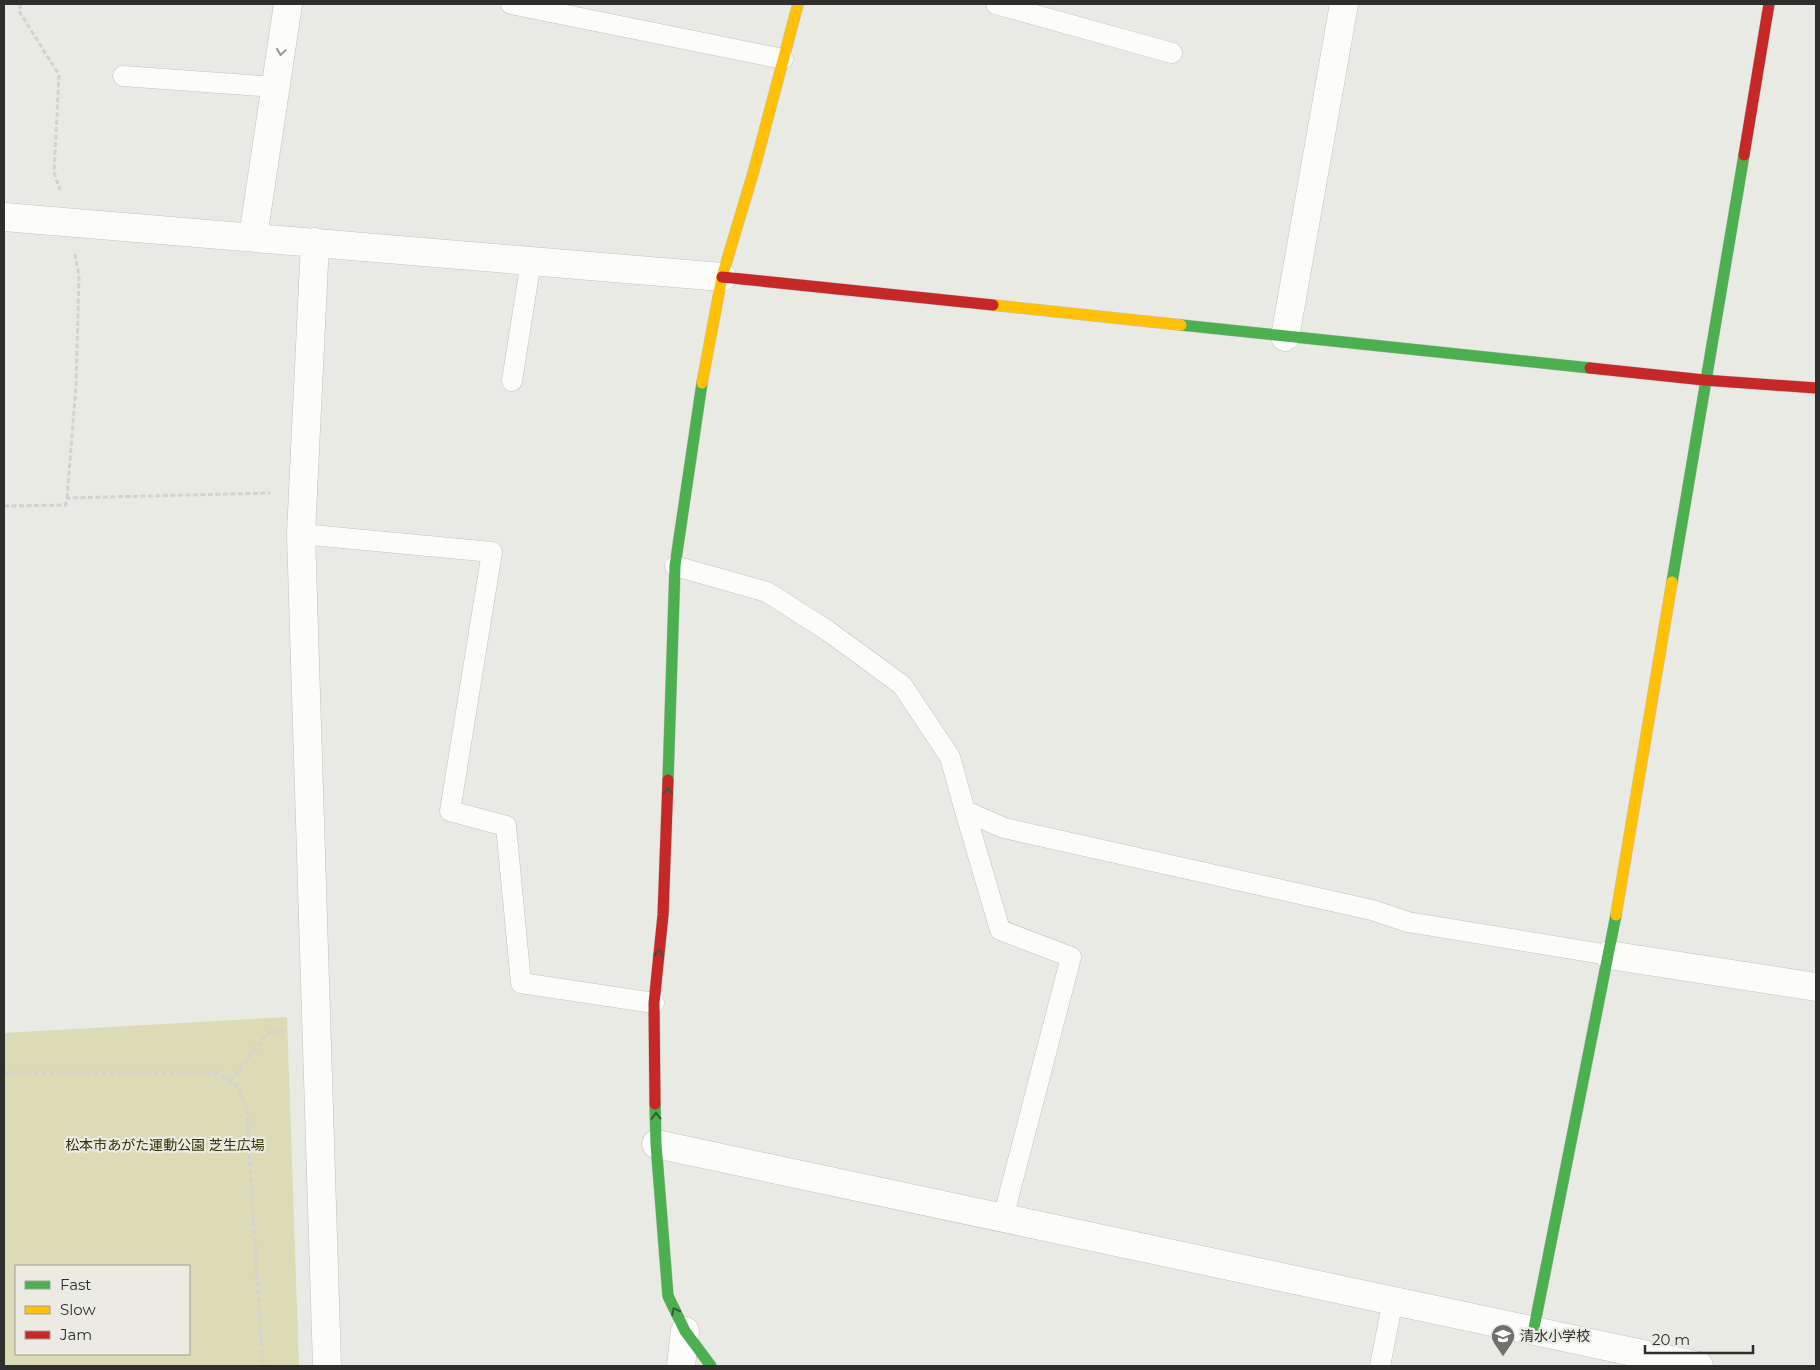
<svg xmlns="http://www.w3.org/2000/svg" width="1820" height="1370" font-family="Montserrat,'Noto Sans JP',sans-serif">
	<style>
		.green { fill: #dbdbb5; fill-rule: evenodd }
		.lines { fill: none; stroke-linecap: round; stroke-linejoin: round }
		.lane-casing { stroke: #c2c2be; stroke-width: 21 }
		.street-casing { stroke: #c2c2be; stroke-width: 29 }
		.fast-casing { stroke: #c2c2be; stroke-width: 12 }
		.slow-casing { stroke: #c2c2be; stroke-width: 12 }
		.jam-casing { stroke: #c2c2be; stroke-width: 12 }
		.path { stroke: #d2d2d1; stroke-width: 3; stroke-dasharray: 5 2.5; stroke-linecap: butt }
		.lane { stroke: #fcfcfb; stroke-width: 20 }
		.street { stroke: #fcfcfb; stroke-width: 28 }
		.fast { stroke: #4caf50; stroke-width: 11 }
		.slow { stroke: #ffc107; stroke-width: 11 }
		.jam { stroke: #c62828; stroke-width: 11 }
		.oneway { stroke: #959594 }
		.oneway2 { stroke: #385b39 }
		.labels { text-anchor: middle; stroke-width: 4.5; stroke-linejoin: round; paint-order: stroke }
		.park-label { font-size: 14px; fill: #333204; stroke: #ebebe4 }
		.poi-label { font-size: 14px; fill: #2e2e2c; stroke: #ebebe4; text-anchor: start }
	</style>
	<rect width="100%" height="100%" fill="#eaeae5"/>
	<!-- green -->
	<path class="green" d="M287,1017L299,1366H4V1033ZM16,1266H189V1354H16Z"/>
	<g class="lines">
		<!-- lane casing -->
		<g class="lane-casing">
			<path id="lane" d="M511,4L783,59
				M996,4L1172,53
				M123,76L275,87
				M512,381L531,261
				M301,534L492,552L450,811L506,826L521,983L654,1003
				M675,566L767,592L828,631L902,685L950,757L965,811L1004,828L1372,910L1408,922L1609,955
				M965,811L1000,930L1071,957L1003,1218
				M1380,1366L1393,1300"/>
		</g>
		<!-- street casing -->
		<g class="street-casing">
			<path id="street" d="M4,217L722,277
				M253,237L288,4
				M315,242L301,534L327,1366
				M1285,337L1344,4
				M1609,955L1816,987
				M656,1144L1699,1366
				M681,1366L685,1331"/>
		</g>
		<!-- fast casing -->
		<g class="fast-casing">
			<path id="fast" d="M1181,325L1590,368
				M1672,582L1744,155
				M668,780L675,566L702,383
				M655,1104L656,1144L668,1296L685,1331L711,1366
				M1533,1333L1616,915"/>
		</g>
		<!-- slow casing -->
		<g class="slow-casing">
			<path id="slow" d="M993,305L1181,325
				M702,383L722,277L754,170L798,4
				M1616,915L1672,582"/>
		</g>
		<!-- jam casing -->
		<g class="jam-casing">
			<path id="jam" d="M1744,155L1769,4
				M722,277L993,305
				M1590,368L1704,380L1816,388
				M655,1104L654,1003L663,915L668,780"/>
		</g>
		<!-- path -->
		<path class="path" d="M21,4L19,11L59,75L54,172L60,190
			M67,498L76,386L79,276L75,254
			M4,506L66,505L67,498L270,493
			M4,1073H217L238,1087L246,1107L263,1366
			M230,1081L268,1033L285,1031"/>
		<!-- lane -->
		<use href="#lane" class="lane"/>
		<!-- street -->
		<use href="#street" class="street"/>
		<!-- fast -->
		<use href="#fast" class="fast"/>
		<!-- slow -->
		<use href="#slow" class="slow"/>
		<!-- jam -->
		<use href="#jam" class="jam"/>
	</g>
	<!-- one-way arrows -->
	<defs><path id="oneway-chevron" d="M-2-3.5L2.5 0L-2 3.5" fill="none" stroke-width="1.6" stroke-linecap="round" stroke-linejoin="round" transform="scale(1.25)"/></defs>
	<use class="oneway" href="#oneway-chevron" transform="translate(281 52) rotate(98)"/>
	<g class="oneway2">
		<use href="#oneway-chevron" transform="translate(668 791) rotate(-88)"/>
		<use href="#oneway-chevron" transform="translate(659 953) rotate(-84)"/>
		<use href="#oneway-chevron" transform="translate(656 1116) rotate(-91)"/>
		<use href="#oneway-chevron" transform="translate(675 1311) rotate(-117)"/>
	</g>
	<!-- icons -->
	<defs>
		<g id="school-pin" transform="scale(1.25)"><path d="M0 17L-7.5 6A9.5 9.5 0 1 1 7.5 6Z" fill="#70706d" stroke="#ebebe4"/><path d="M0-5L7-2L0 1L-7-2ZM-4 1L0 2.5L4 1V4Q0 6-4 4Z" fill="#fff"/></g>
	</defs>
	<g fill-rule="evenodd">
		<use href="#school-pin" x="1503" y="1336"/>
	</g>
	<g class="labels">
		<!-- park labels -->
		<g class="park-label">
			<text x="165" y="1150">松本市あがた運動公園 芝生広場</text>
		</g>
		<!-- poi labels -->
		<g class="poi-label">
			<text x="1520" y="1341">清水小学校</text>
		</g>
	</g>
	<!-- border -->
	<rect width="1820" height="1370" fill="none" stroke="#2e2e2c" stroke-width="10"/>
	<!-- legend -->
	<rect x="15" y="1265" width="175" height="90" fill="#ebebe4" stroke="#9f9f9a"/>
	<rect x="25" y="1281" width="25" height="8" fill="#4caf50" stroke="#9f9f9a"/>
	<text x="60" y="1290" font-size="15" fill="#2e2e2c">Fast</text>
	<rect x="25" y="1306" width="25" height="8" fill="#ffc107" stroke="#9f9f9a"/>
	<text x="60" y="1315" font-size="15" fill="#2e2e2c">Slow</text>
	<rect x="25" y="1331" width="25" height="8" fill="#c62828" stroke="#9f9f9a"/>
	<text x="60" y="1340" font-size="15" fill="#2e2e2c">Jam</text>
	<!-- scale -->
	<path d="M1645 1345v8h108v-8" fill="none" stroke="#2e2e2c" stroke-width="2.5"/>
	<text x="1652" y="1345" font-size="15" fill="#2e2e2c" stroke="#ebebe4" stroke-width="4" paint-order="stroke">20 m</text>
</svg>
